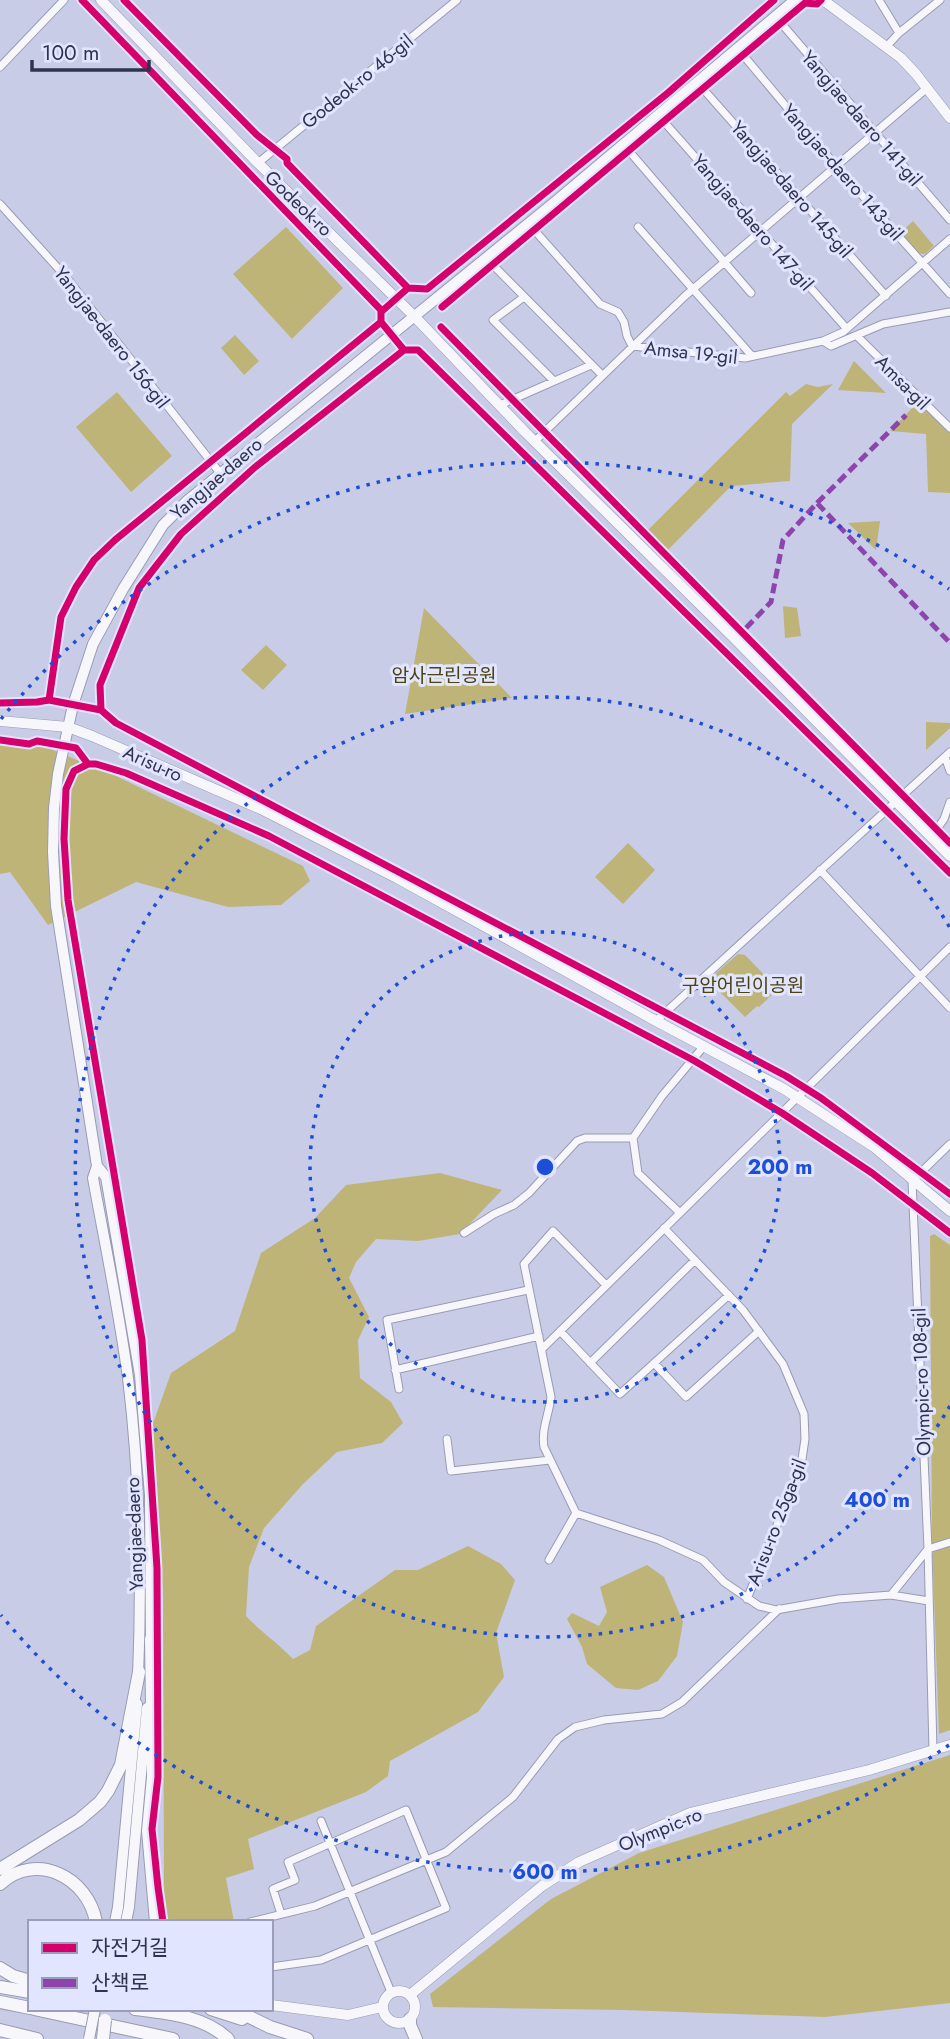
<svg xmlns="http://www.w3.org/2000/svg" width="950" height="2039" font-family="Jost,'Noto Sans KR',sans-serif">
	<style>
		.green { fill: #bfb477 }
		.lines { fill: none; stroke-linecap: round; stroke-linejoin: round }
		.street-casing { stroke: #989bb2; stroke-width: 9 }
		.secondary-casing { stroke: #989bb2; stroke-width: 11 }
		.primary-casing { stroke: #989bb2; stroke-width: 12 }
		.highway-casing { stroke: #989bb2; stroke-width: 14 }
		.street { stroke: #f7f7fb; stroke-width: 7 }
		.secondary { stroke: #f7f7fb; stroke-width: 10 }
		.primary { stroke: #f7f7fb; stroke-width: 10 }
		.highway { stroke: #f7f7fb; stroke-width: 12 }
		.primary-bridge-casing { stroke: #989bb2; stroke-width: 12; stroke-linecap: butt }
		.highway-bridge-casing { stroke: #989bb2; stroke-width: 14; stroke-linecap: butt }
		.primary-bridge { stroke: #f7f7fb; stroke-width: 10 }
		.highway-bridge { stroke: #f7f7fb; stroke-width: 12 }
		.quiet { stroke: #8e44ad; stroke-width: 5; stroke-dasharray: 10 5; stroke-linecap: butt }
		.cycleway-casing { stroke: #e1e5ff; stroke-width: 11 }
		.cycleway { stroke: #d6006c; stroke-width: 7 }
		.ring { fill: none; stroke: #1d4ed8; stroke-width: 3.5; stroke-dasharray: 3.5 7 }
		.labels { text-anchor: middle; stroke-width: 6; stroke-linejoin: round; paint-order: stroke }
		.street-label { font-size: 19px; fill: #31334d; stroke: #e1e5ff }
		.park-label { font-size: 19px; fill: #4c4310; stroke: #e1e5ff }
		.centre { fill: #1d4ed8; stroke: #e1e5ff; stroke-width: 3.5 }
		.ring-label { font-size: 21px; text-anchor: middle; font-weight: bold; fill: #1d4ed8; stroke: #e1e5ff; stroke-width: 6; stroke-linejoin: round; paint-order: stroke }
	</style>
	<rect width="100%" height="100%" fill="#c8cce7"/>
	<!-- green -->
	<path class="green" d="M913,221L934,246L925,254L917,253L900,233Z
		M286,227L343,288L292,339L233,274Z
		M235,335L259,361L244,375L221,348Z
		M854,361L886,393L838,390Z
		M806,384L818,387L833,384L792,424L790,481L731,486L662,556L642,536L786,392L790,396Z
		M117,392L172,456L131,492L76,427Z
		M920,400L950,429V493L928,492L926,434L890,431Z
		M880,521L876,550L848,523Z
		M783,606L797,608L801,636L785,638Z
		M424,608L512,698L405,714Z
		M266,645L287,665L263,690L241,670Z
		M926,722L950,723V728L926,750Z
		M0,736L21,737L116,776L303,866L310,881L281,905L228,907L136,882L48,925L10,872L0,874Z
		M628,843L655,870L623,904L595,877Z
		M738,954L745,955L778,989L759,1007L757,1006L745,1017L708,980Z
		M440,1173L502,1190L460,1234L418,1241L376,1239L356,1262L349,1278L369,1317L358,1340L360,1378L391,1402L403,1423L382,1443L337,1452L303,1484L264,1528L249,1567L246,1616C261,1632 278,1643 293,1659L310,1650L316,1626L395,1570H418L468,1546L501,1564L515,1580L496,1633L504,1677L478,1712L390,1761L388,1776L366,1792L248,1839L254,1869L226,1878L234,1922H168L164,1891L163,1597L151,1429L171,1373L235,1331L261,1253L315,1218L346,1185Z
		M934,1234L950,1245V1730L939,1734L932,1541L930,1236Z
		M647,1565L664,1577L683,1622L677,1656L658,1681L638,1690L616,1688L587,1664L582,1647L567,1619L572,1613L599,1626L607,1612L600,1587Z
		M950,1755V2003L825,2017L624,2010L433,2007L430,1994L551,1899L639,1853Z"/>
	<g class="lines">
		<!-- street casing -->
		<g class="street-casing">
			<path id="street" d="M879,0L899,33
				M775,16L950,220
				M887,46L899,33L940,0
				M738,49L836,166L950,294
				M0,67L64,0
				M697,82L886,296
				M658,115L847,329
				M623,144L751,293
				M258,163L457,0
				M0,204L66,277L220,473
				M528,223L600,304L618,312L624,322L627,336L632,346L745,358L823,341L843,332L950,239
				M638,227L752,356
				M486,258L602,375
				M524,297L493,320L554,381
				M857,336L950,428
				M823,341L831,346L883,324L950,312
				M500,405L591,365
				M535,441L685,296L927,88
				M945,757L950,771
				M931,837L944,819L950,802
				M820,870L950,1008
				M656,1021L950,752
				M633,1138L638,1173L679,1212
				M664,1228L743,1310L783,1364L804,1414L805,1439L801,1466L747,1599
				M464,1233L494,1214L514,1205L529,1193L577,1141L585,1138H633L662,1096L704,1046
				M560,1331L620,1394L729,1295
				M542,1349L950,947
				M590,1363L695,1260
				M654,1363L686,1397L759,1331
				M395,1370L539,1336
				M399,1389L387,1320L528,1290
				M447,1439L451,1471L550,1460
				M576,1513L659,1540L703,1560L724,1582L759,1606L776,1610L838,1599L891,1595L928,1549L950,1542
				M549,1560L576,1513L544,1447C541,1430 549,1414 551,1397L524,1264L553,1231L606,1285
				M891,1595L929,1601
				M933,1751L928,1549L912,1181L950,1144
				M321,1821L391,1992
				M250,1922L315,1906L446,1852L513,1797L558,1739L575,1727L604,1720L662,1714L682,1702L779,1609
				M271,1967L321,1960L446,1908L406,1810L288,1862L295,1880L273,1889L281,1914"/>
		</g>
		<!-- secondary casing -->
		<g class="secondary-casing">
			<path id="secondary" d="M101,0L256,161L414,316L524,431L734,638L950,856
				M823,0L901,58L916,74L950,118
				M0,721L68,727L92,736L263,810L397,878L656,1021L784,1089L874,1147L950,1211
				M383 2007a16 16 0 1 1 32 0a16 16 0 1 1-32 0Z
				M410,1995L542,1886L579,1862L690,1813L869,1770L950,1745
				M271,2005L348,2015L382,2007"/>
		</g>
		<!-- primary casing -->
		<g class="primary-casing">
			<path id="primary" d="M97,1166L106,1177L140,1375L150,1495L151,1646
				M138,1677C142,1578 140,1477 128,1378C119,1311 105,1244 93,1178L97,1166L56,906L53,852L54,808L58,774L73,705L93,644L123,589L163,525L187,501L555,202L795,0
				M115,1922L118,1907L137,1704
				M126,1922L129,1907L147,1708"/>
		</g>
		<!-- highway casing -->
		<g class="highway-casing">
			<path id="highway" d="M151,1639L153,1777L148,1831L156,1922
				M0,1869L79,1820L100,1802L108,1791L121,1765L139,1672
				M0,1884C36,1851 88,1877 96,1922
				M0,1968L13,1976L30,1981
				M0,1987L30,1992
				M0,2002L30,2008
				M34,2009L173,2039
				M135,2009C167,2013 204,2016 228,2039
				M211,2009L242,2019
				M233,2009L270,2027L307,2039
				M410,2019V2025L416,2039
				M0,2030L37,2039"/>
		</g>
		<!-- street -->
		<use href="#street" class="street"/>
		<!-- secondary -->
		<use href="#secondary" class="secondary"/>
		<!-- primary -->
		<use href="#primary" class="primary"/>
		<!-- highway -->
		<use href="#highway" class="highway"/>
		<!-- primary-bridge casing -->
		<g class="primary-bridge-casing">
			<path id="primary-bridge" d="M89,2039L95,2009"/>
		</g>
		<!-- highway-bridge casing -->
		<g class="highway-bridge-casing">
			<path id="highway-bridge" d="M103,2039L105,2020"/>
		</g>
		<!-- primary-bridge -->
		<use href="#primary-bridge" class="primary-bridge"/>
		<!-- highway-bridge -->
		<use href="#highway-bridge" class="highway-bridge"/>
		<!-- quiet -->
		<path class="quiet" d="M817,503L906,415
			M746,628L771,602L783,540L817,503L950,643"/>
		<!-- cycleway casing -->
		<g class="cycleway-casing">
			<path id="cycleway" d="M82,0L381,310V322L404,350
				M124,0L257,135L287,159V163L408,288
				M442,307L805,3L817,4L821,0
				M381,312L408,288L427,289L669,92L774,0
				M441,327L950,843
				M49,700L61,617L76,587L94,560L115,540L381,322
				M0,703L37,702L49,700L101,710L116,723L786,1076L821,1098L950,1194
				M101,710L100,685L139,588L181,534L254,468L404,350H418L950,873
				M0,740L29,744L37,741L76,748L88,764
				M163,1922L158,1887L152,1829L158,1777L157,1568L142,1340L68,900L64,839L66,789L74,771L88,764H96L126,773L269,836L693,1060L782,1113L872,1173L950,1233"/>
		</g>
		<!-- cycleway -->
		<use href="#cycleway" class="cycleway"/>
	</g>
	<!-- distance rings -->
	<g class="ring">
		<circle cx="545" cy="1167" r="235"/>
		<path d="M950 1406A470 470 0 1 1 950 928"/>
		<path d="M949 1745A705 705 0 0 1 1 1615M1 719A705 705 0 0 1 949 589"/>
	</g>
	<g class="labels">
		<!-- street labels -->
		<g class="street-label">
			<text transform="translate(357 81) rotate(-39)" y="7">Godeok-ro 46-gil</text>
			<text transform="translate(862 118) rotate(49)" y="7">Yangjae-daero 141-gil</text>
			<text transform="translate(843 172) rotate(49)" y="7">Yangjae-daero 143-gil</text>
			<text transform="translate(792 189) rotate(49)" y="7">Yangjae-daero 145-gil</text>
			<text transform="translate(299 203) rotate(44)" y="7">Godeok-ro</text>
			<text transform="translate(753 222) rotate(49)" y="7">Yangjae-daero 147-gil</text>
			<text transform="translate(112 337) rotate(52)" y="7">Yangjae-daero 156-gil</text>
			<text transform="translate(691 352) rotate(6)" y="7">Amsa 19-gil</text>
			<text transform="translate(903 382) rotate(45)" y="7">Amsa-gil</text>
			<text transform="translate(216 478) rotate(-41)" y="7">Yangjae-daero</text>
			<text transform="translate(153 763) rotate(24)" y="7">Arisu-ro</text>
			<text transform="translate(921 1382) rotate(-92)" y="7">Olympic-ro 108-gil</text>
			<text transform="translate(776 1522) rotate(-69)" y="7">Arisu-ro 25ga-gil</text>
			<text transform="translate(134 1534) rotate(-92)" y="7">Yangjae-daero</text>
			<text transform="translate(660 1829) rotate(-22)" y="7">Olympic-ro</text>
		</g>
		<!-- park labels -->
		<g class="park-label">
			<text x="444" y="682">암사근린공원</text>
			<text x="743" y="992">구암어린이공원</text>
		</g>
	</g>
	<circle cx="545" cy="1167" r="10" class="centre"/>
	<g class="ring-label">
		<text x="780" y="1174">200 m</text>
		<text x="877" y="1507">400 m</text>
		<text x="545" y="1879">600 m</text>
	</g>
	<!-- legend -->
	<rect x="28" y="1920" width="245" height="91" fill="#e1e5ff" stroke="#9b9eb8" stroke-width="2"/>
	<rect x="42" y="1943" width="35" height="10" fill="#d6006c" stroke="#9b9eb8" stroke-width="2"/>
	<text x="91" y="1955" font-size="21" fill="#31334d">자전거길</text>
	<rect x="42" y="1978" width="35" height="10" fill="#8e44ad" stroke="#9b9eb8" stroke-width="2"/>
	<text x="91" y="1990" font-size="21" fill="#31334d">산책로</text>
	<!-- scale -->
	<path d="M32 60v10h117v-10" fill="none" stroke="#31334d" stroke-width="3.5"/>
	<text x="42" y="60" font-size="21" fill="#31334d" stroke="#e1e5ff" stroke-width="5" paint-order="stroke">100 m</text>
</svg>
